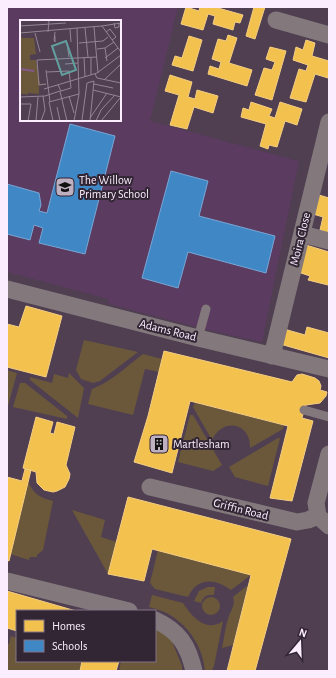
<svg xmlns="http://www.w3.org/2000/svg" width="336" height="678" font-family="'Alegreya Sans',sans-serif">
	<style>
		.built { fill: #5b3b60; fill-rule: evenodd }
		.green { fill: #6b583b }
		.homes { fill: #f2c14e; stroke: #f5ce83 }
		.schools { fill: #3f88c5; stroke: #78a6d6 }
		.lines { fill: none; stroke-linecap: round; stroke-linejoin: round }
		.lane { stroke: #83797c; stroke-width: 9 }
		.street { stroke: #83797c; stroke-width: 17 }
		.labels { text-anchor: middle; stroke-width: 4; stroke-linejoin: round; paint-order: stroke }
		.poi-label { font-size: 12px; fill: #fcedfe; stroke: #322534; text-anchor: start }
		.street-label { font-size: 12px; fill: #fcedfe; stroke: #322534 }
		.inset-river { fill: none; stroke: #84588a; stroke-width: 2 }
		.inset-road { fill: none; stroke: #948596; stroke-width: 1 }
		.view { fill: #62a0a0; fill-opacity: 0.15; stroke: #62a0a0; stroke-width: 2 }
		.inset-edge { fill: none; stroke: #fcedfe; stroke-width: 2 }
	</style>
	<rect width="100%" height="100%" fill="#4f3f51"/>
	<!-- built -->
	<path class="built" d="M7,7H178L150,121L299,161L262,342L208,330L109,304L108,299L7,272ZM21,21H120V120H21Z"/>
	<!-- green -->
	<path class="green" d="M84,340L138,352L100,381L93,383L81,379L76,370Z
		M143,354L162,359L159,372L145,369L133,415L88,404L92,389C111,382 127,366 143,354Z
		M7,370L17,373L8,406H7Z
		M69,373L84,388L78,418L30,380V377L52,383L54,374L68,378Z
		M20,383H25L67,416V419L13,407Z
		M195,403L284,425L283,429L250,448C251,423 223,417 212,440L193,407Z
		M190,415H193L222,465L213,471L178,462Z
		M278,438H280L268,486L235,477L229,467Z
		M28,482C35,495 39,497 53,501L43,550L37,555V557H30L29,560L10,554Z
		M72,510L105,520L101,537L117,542L108,574Z
		M158,550L251,575L231,590C215,578 197,577 188,597L155,589L150,583Z
		M248,585L233,645L222,648C224,639 225,628 228,619C230,611 236,605 233,597Z
		M208,587H215L214,595C207,594 203,597 201,603L194,601L199,591Z
		M152,595L183,603C192,617 206,633 223,621L214,666L212,670L205,671C203,648 190,627 170,615C164,611 156,609 149,607Z
		M202 606a9 9 0 1 1 18 0a9 9 0 1 1-18 0Z
		M155,629L171,639L182,666V671H119L121,661H155Z
		M11,636L17,638V661H82L80,671H7V644H9Z"/>
	<!-- homes -->
	<path class="homes" d="M186,7L199,11L200,7H218V8L243,15L240,23L235,22L233,30L213,24L215,16L208,14L203,30L181,24Z
		M254,7H265L255,39L246,36Z
		M228,35L237,38L229,63L252,70L247,86L208,74L210,66L219,69L221,62L212,59L218,39L226,41Z
		M189,36L202,40L193,71L172,65L175,56L182,58Z
		M306,40L315,43L312,56L329,61L328,78L315,74L306,102L290,98L299,69L306,71L308,65L293,60L296,47L303,50Z
		M270,47L286,51L272,100L255,95L264,68L272,70L275,62L266,59Z
		M170,75L192,82L188,97L195,99L197,90L218,96L213,113L194,107L187,129L170,125L179,95L165,91Z
		M251,102L272,109L269,116L275,118L280,102L302,109L297,125L285,121L277,147L269,145L268,149L260,146L266,124L241,117L243,108L249,110Z
		M319,195L329,198L328,233L320,230L323,217L313,214Z
		M306,245L329,252V281L328,285L308,280L310,276L298,272Z
		M26,306L62,316L46,377L7,367V324L19,327Z
		M307,327L329,333V358L280,344L284,329L305,335Z
		M164,351L292,382L297,375L302,374L315,378L319,381L321,386L320,390L327,392L326,396L320,403L306,405L304,410L302,418L313,421L292,501L270,498L288,426L190,401L172,473L134,462L148,416Z
		M36,417L53,422L50,433L54,434L57,422L75,427L66,465L70,474L69,479L65,487L57,491L53,492L44,490L37,483L36,472L23,468Z
		M25,469L31,470L9,561L7,560V477L22,481Z
		M128,497L291,539L255,671H227L251,575L152,549L144,581L108,574Z
		M7,591L76,611H17V631L7,628Z
		M82,661H119L116,671H80Z"/>
	<!-- schools -->
	<path class="schools" d="M70,124L115,136L85,254L39,243L43,228L34,225L30,240L7,234V184L39,193L41,205L39,211L47,213Z
		M171,171L208,181L199,216L275,236L266,273L188,252L178,288L142,278Z"/>
	<g class="lines">
		<!-- lane -->
		<path class="lane" d="M198,338L206,309
			M304,410L329,417"/>
		<!-- street -->
		<path class="street" d="M276,20L329,35
			M302,234L329,241
			M7,289L198,338L329,369
			M272,356L329,122
			M150,487L297,522L308,520L318,516
			M318,516L316,503L329,454
			M318,516L329,526
			M7,581L129,611
			M155,620C179,631 188,645 194,671"/>
	</g>
	<!-- icons -->
	<defs>
		<g id="school-square" transform="scale(1)"><rect x="-9" y="-9" width="18" height="18" rx="4" fill="#bfb0c1" stroke="#322534"/><path d="M0-5L7-2L0 1L-7-2ZM-4 1L0 2.5L4 1V4Q0 6-4 4Z" fill="#111"/></g>
		<g id="building-square" transform="scale(1)"><rect x="-9" y="-9" width="18" height="18" rx="4" fill="#bfb0c1" stroke="#322534"/><path d="M-4-6H4V6H1V3H-1V6H-4ZM-2.5-4.3h1.7v1.8h-1.7ZM.8-4.3h1.7v1.8H.8ZM-2.5-1h1.7V.8h-1.7ZM.8-1h1.7V.8H.8Z" fill="#111"/></g>
	</defs>
	<g fill-rule="evenodd">
		<use href="#school-square" x="65" y="187"/>
		<use href="#building-square" x="159" y="444"/>
	</g>
	<g class="labels">
		<!-- poi labels -->
		<g class="poi-label">
			<text x="79" y="184">The Willow<tspan x="79" dy="14">Primary School</tspan></text>
			<text x="173" y="448">Martlesham</text>
		</g>
		<!-- street labels -->
		<g class="street-label">
			<text transform="translate(300 239) rotate(-76)" y="4">Moira Close</text>
			<text transform="translate(168 330) rotate(14)" y="4">Adams Road</text>
			<text transform="translate(241 509) rotate(14)" y="4">Griffin Road</text>
		</g>
	</g>
	<!-- overview -->
	<g transform="translate(20 20)">
		<rect width="101" height="101" fill="#4f3f51"/>
		<path d="M0,14L2,18H14L16,34L10,35V40H16L20,64L25,63L19,65V74L8,73L7,76L6,74H0Z" fill="#6b583b"/>
		<path class="inset-river" d="M0,49L14,51"/>
		<path class="inset-road" d="M94,3L95,8L99,7V3M0,6L46,3M82,6L101,3M82,6L101,32M69,7L82,6M74,7L78,53M65,8L68,37M50,9L51,22M28,12L29,0M35,12L34,20L35,22V16M86,12L90,9L96,17L92,20M0,13L69,7M15,13L20,32M47,23L49,37M59,23L83,21L88,17M85,28L87,41M77,29L85,28L94,22M64,37L65,57M71,37V55M85,38L98,28M45,44L58,43M26,50L30,82M27,52L49,51L51,68L41,71L38,65M75,54L77,58L101,63M84,60L101,44M26,64L19,65L17,40L77,37M74,64L93,68M24,69L77,53L101,35M73,70L101,77M49,76L54,93M0,77L25,76L40,71L47,101M0,84H11L8,101M37,87L40,101M70,98L87,73M62,100L67,63L74,61L70,101M16,101L18,77M21,101L25,90L23,76M33,101L29,82L59,74M54,101L59,74L57,8M76,101L81,90L95,75M81,101L100,78"/>
		<path class="view" d="M46,21L56,50L42,55L32,26Z"/>
		<rect width="101" height="101" class="inset-edge"/>
	</g>
	<!-- border -->
	<rect width="336" height="678" fill="none" stroke="#fcedfe" stroke-width="16"/>
	<!-- legend -->
	<rect x="16" y="610" width="140" height="52" fill="#322534" stroke="#837585"/>
	<rect x="24" y="620" width="20" height="12" fill="#f2c14e" stroke="#837585"/>
	<text x="52" y="630" font-size="12" fill="#fcedfe">Homes</text>
	<rect x="24" y="640" width="20" height="12" fill="#3f88c5" stroke="#837585"/>
	<text x="52" y="650" font-size="12" fill="#fcedfe">Schools</text>
	<!-- north arrow -->
	<g transform="translate(300 642) rotate(19)" stroke="#322534" stroke-width="3" paint-order="stroke">
	<path d="M0-3L7 15L0 10L-7 15Z" fill="#fcedfe"/>
	<text y="-6" font-size="11" font-weight="bold" text-anchor="middle" fill="#fcedfe">N</text>
	</g>
</svg>
